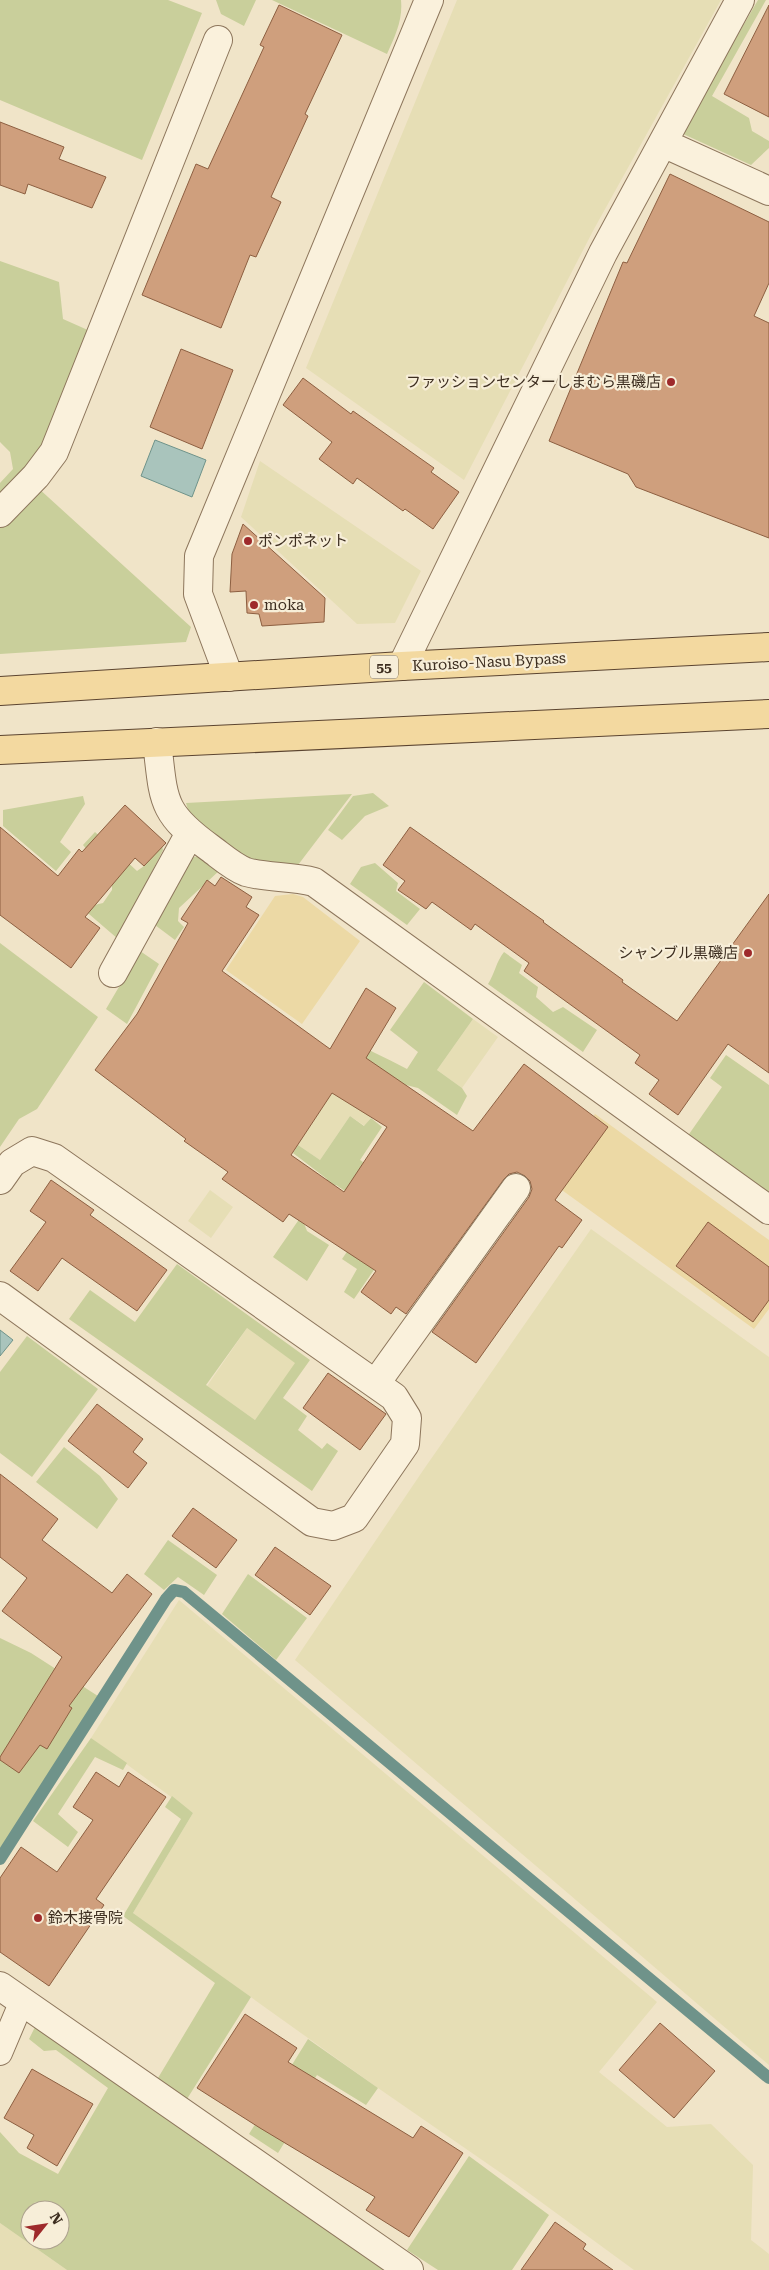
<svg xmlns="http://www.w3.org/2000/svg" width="769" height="2270" font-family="'Roboto Serif','Noto Sans JP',serif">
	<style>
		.farmland { fill: #e6deb5 }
		.green { fill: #c9cf9b; fill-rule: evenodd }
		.sand { fill: #ecd9a5 }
		.water { fill: #a9c4bc; stroke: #6f938a }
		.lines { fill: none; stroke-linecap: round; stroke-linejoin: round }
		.stream { stroke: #6f938a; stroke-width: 12 }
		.building { fill: #cf9f7d; stroke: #8d5f41; fill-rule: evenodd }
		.lane-casing { stroke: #8d765c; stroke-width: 26 }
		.street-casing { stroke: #8d765c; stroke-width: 30 }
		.primary-casing { stroke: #5b4430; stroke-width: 30 }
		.lane { stroke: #faf1dc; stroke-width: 24 }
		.street { stroke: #faf1dc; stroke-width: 28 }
		.primary { stroke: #f3d9a0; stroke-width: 28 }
		.poi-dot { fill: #9e2a2b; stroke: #f7eed8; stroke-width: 2 }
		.labels { text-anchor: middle; stroke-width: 4.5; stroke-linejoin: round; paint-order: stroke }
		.shield { fill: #f7eed8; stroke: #756857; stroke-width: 1 }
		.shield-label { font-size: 14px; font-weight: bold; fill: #3d2e20 }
		.poi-label { font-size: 15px; fill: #3d2e20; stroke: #f7eed8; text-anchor: start }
		.street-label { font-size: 15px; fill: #3d2e20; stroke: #f7eed8 }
	</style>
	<rect width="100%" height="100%" fill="#f0e4c8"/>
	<!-- farmland -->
	<path class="farmland" d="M457,0H721L594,229L464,480L306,368Z
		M260,461L421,571L395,623L357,624L241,517Z
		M473,1019L498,1037L462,1088L437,1070Z
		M343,1076L392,1086L365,1126L350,1116L320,1160L298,1145Z
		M210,1190L233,1207L211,1238L188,1221Z
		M591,1229L769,1357V2065L295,1660L424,1469Z
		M247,1328L296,1363L255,1420L207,1386Z
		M179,1600L657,2002L599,2072L667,2127L711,2124L753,2165L751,2240L769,2254V2270H634L511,2180L378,2088L133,1913L193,1813L91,1738Z
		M0,2223L67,2270H0Z"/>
	<!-- green -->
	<path class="green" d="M0,0H168L202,13L142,160L0,100Z
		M216,0H256L244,26L221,14Z
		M272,0H401C403,20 395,36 387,54Z
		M758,0H766L712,96L749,118L752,131L769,141V148L751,165L681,133Z
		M0,261L59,282L63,319L99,335L65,428L0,500V483L13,469L10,452L0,442Z
		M37,487L191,627L186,642L0,654V527Z
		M373,793L389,806L365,816L342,840L328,830L353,796Z
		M352,794L298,865L242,860L192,823L186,803Z
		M83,796L85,804L60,842L71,852L56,871L3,826V810Z
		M95,832L137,871L144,866L162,846L163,850L118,939L82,908L103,903L112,890V880L83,845Z
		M202,855L220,870L179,908L178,921L184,927L175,940L151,922L186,859Z
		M375,863L398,883L396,891L420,909L407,925L350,884L361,867Z
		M0,943L98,1017L37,1109L19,1119L0,1147Z
		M140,951L159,964L127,1024L106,1009Z
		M504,952L522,965L519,973L538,987L536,997L553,1012L563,1007L597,1030L583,1052L488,984C495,973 496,962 504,952Z
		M424,982L473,1019L437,1070L462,1088L467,1096L457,1115L418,1088L406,1085L402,1092L341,1035C363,1048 385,1057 407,1069L418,1052L390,1030Z
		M726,1055L769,1085V1195L687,1137L722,1087L710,1078Z
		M350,1116L364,1126L371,1118L382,1127L360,1160L388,1179L417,1207L354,1299L344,1292L357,1269L342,1259L372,1215L369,1207L336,1185L326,1188L303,1221L307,1231L329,1245L307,1281L273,1257L327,1179L293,1153L298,1145L320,1160Z
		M177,1264L310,1360L283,1398L307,1416L298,1430L322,1449L327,1443L338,1451L312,1491L69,1319L90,1290L135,1322ZM247,1328L295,1363L255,1420L206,1385Z
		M27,1336L98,1389L32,1477L0,1453V1372Z
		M64,1447L100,1476L118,1499L97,1529L36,1482Z
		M168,1540L217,1575L204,1595L178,1577L164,1590L144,1574Z
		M248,1574L307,1618L276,1660L222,1614Z
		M0,1638L31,1653L101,1698L0,1854Z
		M91,1738L127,1763L123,1770L95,1757L58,1814L78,1832L68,1847L33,1821Z
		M172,1796L193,1813L133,1913L251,1997L187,2099L158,2078L215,1983L123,1916L181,1819L165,1807Z
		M36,2025L399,2270H67L0,2223V2132L19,2153L58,2174L108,2088L56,2050L44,2051L29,2039ZM30,2210H60V2240H30Z
		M308,2039L378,2088L366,2105L317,2075L287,2120L294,2127L278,2153L249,2134Z
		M469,2156L549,2215L512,2270H438L407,2250Z"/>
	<!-- sand -->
	<path class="sand" d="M293,894L303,897L360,941L302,1024L226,970L275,896Z
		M595,1114L769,1240V1309L754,1329L548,1180Z"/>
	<!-- water -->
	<path class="water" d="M155,440L206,460L192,497L141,476Z
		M0,1330L13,1340L0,1356Z"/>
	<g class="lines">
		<!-- stream -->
		<path class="stream" d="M0,1859L166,1599L174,1590L184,1592L769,2078"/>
	</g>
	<!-- building -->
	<path class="building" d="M279,5L342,35L305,114L308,116L271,197L281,202L256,257L250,255L221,328L142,295L196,164L208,169L264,47L260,45Z
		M769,5V117L724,94Z
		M0,122L64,147L59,159L106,177L92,208L28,184L25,194L0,185Z
		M670,174L769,222V283L754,316L769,323V538L636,487L628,474L549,441L623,262L627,263Z
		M181,349L233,370L202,449L150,427Z
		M303,378L351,414L353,411L434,468L431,472L459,492L433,529L405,509L403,511L357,478L353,484L319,459L332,442L283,405Z
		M243,524L325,598L324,622L262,626L259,614L247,613L246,591L230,592L232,554Z
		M125,805L166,843L144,866L135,858L85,917L100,928L71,968L0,915V827L58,876L79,849L82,852Z
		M410,827L544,921L543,922L623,980L622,982L677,1021L769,894V1073L728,1044L678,1115L649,1094L659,1080L635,1063L640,1055L524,971L529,963L475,924L471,930L432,902L426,909L398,890L405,881L383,865Z
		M221,877L252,897L246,907L259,915L222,971L330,1049L366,988L396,1008L366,1058L473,1131L524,1064L608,1127L555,1200L582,1220L562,1248L559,1246L476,1363L432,1332L529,1197L532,1189L530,1181L525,1176L517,1172L509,1174L504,1179L406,1314L396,1307L391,1314L361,1292L376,1271L289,1214L283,1222L222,1179L228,1172L184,1141L186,1139L95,1070L137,1014L188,923L181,919L207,880L215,886ZM332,1093L387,1127L344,1192L291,1155Z
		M51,1180L94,1210L90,1215L167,1270L137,1311L62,1258L38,1291L10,1271L46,1222L30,1211Z
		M708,1222L769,1267V1300L753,1322L676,1266Z
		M328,1373L386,1414L360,1450L303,1408Z
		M97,1404L143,1439L133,1452L147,1463L128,1488L68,1441Z
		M0,1474L58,1519L42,1540L112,1593L127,1574L152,1594L69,1706L72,1708L47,1749L40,1745L19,1773L0,1760V1757L62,1657L2,1611L27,1578L0,1557Z
		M193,1508L237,1540L216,1568L172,1536Z
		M275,1547L331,1586L310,1615L255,1575Z
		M96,1772L119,1787L128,1772L166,1797L96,1899L104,1905L49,1986L0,1952V1878L21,1847L57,1872L93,1820L73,1807Z
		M245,2014L297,2048L288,2062L413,2138L421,2126L463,2153L409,2237L366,2210L375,2197L260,2128L197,2088Z
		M660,2023L715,2071L674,2118L619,2070Z
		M32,2069L93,2104L57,2166L27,2148L34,2135L4,2118Z
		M555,2222L586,2244L583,2249L613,2270H521Z"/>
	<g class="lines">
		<!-- lane casing -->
		<g class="lane-casing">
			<path id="lane" d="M0,2053L22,2001"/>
		</g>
		<!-- street casing -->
		<g class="street-casing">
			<path id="street" d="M663,143L769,191
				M0,513L36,476L54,452L218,40
				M402,666L603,253L740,0
				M229,677L198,594L199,556L429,0
				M157,742C164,800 160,812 210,848C221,856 233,867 246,872C266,878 292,876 314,882L769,1210
				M113,973L190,833
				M0,1180L12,1163L32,1151L54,1158L394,1397L407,1418L405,1444L354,1518L333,1526L312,1522L0,1296
				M376,1383L516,1188
				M0,1986L409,2270"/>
		</g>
		<!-- primary casing -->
		<g class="primary-casing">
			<path id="primary" d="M0,691L402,666L769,647
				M0,750L769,714"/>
		</g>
		<!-- lane -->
		<use href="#lane" class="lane"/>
		<!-- street -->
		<use href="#street" class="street"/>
		<!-- primary -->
		<use href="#primary" class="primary"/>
	</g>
	<!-- markers -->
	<g class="poi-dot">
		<circle cx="671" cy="382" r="5"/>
		<circle cx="248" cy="541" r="5"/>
		<circle cx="254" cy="605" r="5"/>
		<circle cx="748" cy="953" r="5"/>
		<circle cx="38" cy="1918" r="5"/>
	</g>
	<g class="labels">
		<!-- shield labels -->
		<rect class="shield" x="370" y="655.5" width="28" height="23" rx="4"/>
		<g class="shield-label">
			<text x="384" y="672">55</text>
		</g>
		<!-- poi labels -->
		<g class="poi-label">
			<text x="661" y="387" text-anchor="end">ファッションセンターしまむら黒磯店</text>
			<text x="258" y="546">ポンポネット</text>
			<text x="264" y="610">moka</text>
			<text x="738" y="958" text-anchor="end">シャンブル黒磯店</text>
			<text x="48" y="1923">鈴木接骨院</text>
		</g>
		<!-- street labels -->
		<g class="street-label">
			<text transform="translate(489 662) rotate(-3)" y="5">Kuroiso-Nasu Bypass</text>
		</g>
	</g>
	<!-- north arrow -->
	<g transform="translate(45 2225) rotate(60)"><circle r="24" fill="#f7eed8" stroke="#ada18e"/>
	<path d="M0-4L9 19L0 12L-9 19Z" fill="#9e2a2b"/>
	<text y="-8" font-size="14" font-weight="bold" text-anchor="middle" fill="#3d2e20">N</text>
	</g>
</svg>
